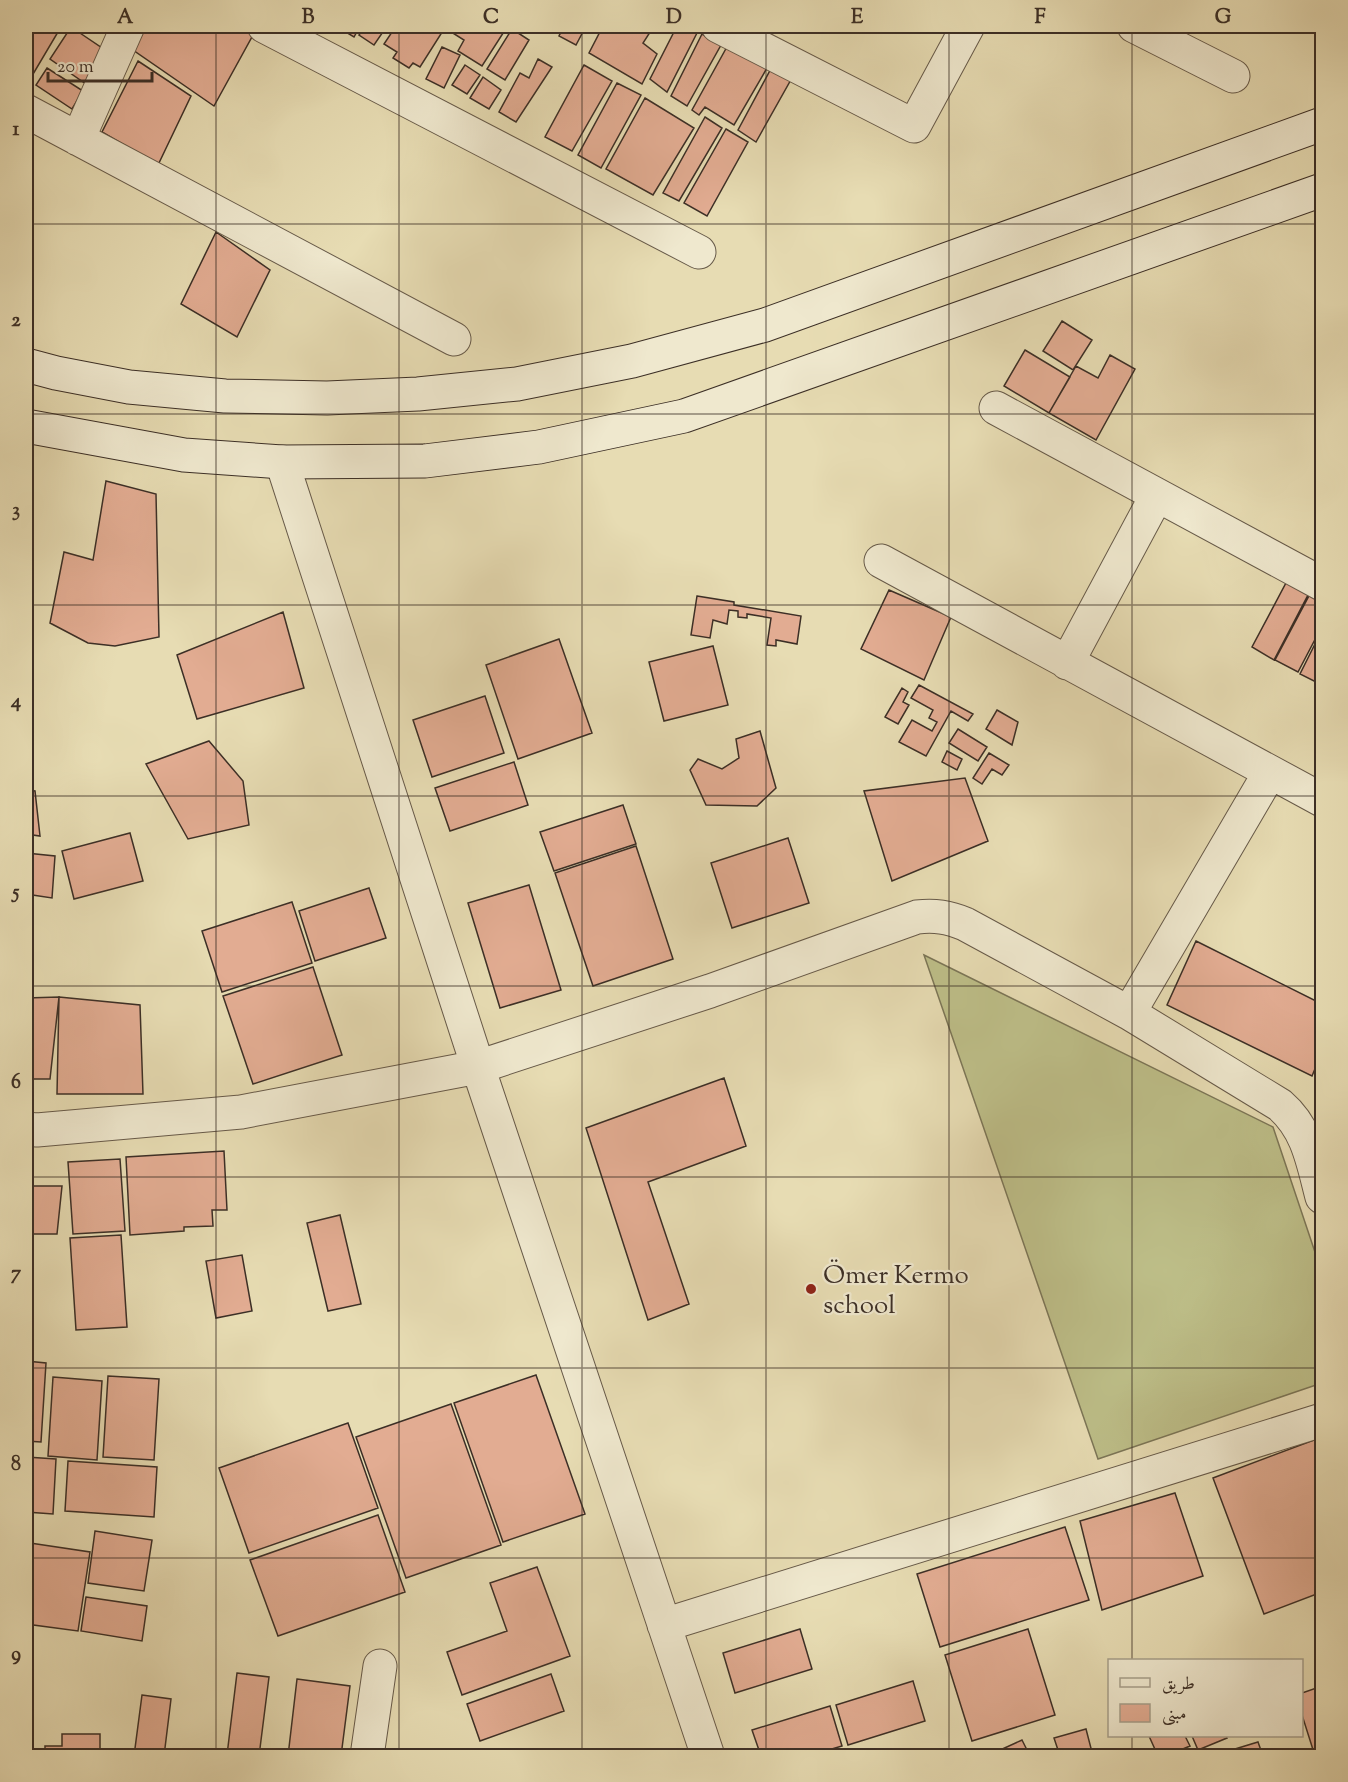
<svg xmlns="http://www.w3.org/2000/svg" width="1348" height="1782" font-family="'Sorts Mill Goudy',Amiri,serif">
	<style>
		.grass { fill: #bdbe88; stroke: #7c7657; stroke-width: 1.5 }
		.building { fill: #e2ac92; stroke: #3c2f26; stroke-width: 1.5 }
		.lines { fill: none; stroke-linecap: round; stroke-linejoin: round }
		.street-casing { stroke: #675a49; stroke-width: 35 }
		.secondary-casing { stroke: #3c2f26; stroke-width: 35 }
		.street { stroke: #efe8ce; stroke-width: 33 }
		.secondary { stroke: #efe8ce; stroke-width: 33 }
		.grid { fill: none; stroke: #3c2f26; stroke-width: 1.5; stroke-opacity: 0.55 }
		.poi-dot { fill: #8f2418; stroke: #efe8ce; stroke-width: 2 }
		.labels { text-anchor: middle; stroke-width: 4.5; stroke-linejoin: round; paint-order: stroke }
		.poi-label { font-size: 26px; fill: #3c2f26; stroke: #efe8ce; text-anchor: start }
		.neatline { fill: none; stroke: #3c2f26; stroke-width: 2 }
		.grid-label { font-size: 20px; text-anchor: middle; font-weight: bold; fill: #3c2f26 }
	</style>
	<rect width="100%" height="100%" fill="#e7dcb3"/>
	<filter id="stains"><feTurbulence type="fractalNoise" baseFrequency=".00333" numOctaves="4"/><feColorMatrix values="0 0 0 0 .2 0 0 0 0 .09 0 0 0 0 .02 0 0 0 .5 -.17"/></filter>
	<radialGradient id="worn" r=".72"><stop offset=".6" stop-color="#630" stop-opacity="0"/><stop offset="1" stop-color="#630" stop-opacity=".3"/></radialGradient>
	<!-- grass -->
	<path class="grass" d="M924,955L1273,1127L1322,1273V1383L1098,1459Z"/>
	<!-- building -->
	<path class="building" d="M26,26H48L58,32L26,86Z
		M147,26H236L253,35L214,106L133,50Z
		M346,26H360L354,37L344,31Z
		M365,26H387L374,45L359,35Z
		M396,26L410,33L415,26H446L420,67L413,63L409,68L393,58L397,52L384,44Z
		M451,26H505L507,27L482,66L458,51L464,40L448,30Z
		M564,26H586L576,45L559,36Z
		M603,26H654L643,43L657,54L642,84L589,53Z
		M677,26H691L698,31L667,92L650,79Z
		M71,27L108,52L86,84L50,59Z
		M512,29L529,40L505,80L487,69Z
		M702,34L721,45L687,106L671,96Z
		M728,45L767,68L734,125L705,107L699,115L692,110Z
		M442,47L460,55L444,88L426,79Z
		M538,59L552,67L516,122L499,112L520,73L529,78Z
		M138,61L191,96L158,165L102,132Z
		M774,63L793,76L756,142L738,130Z
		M465,65L480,75L467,94L452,85Z
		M584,65L612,81L572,151L545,137Z
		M47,68L83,91L72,109L36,85Z
		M483,77L501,90L489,109L470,98Z
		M617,83L641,95L601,168L578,155Z
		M645,98L694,128L653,195L606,169Z
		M705,117L722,128L679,201L663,193Z
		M726,129L748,142L707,216L684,203Z
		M216,232L270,270L237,337L181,304Z
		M1062,321L1092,340L1073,370L1043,351Z
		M1025,350L1070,377L1049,413L1004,386Z
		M1110,355L1135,369L1096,440L1049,413L1076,366L1098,378Z
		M106,481L156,494L159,637L115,646L88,643L50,623L64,552L93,560Z
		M26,553L31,554L26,579Z
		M1287,581L1309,593L1274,660L1252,647Z
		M889,590L951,617L924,680L861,649Z
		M1310,594L1322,600V626L1298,672L1275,660Z
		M697,596L734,602V605L801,616L797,644L776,640V646L767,645L771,618L747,614V618L738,617V611L729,610L727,624L713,620L710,638L691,635Z
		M283,612L304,688L197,719L177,655Z
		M1322,630V685L1300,674Z
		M559,639L592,733L518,759L486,665Z
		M713,646L728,705L664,721L649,662Z
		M919,685L973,714L968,721L951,711L926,756L899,742L912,720L932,731L937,722L929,718L933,710L911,698Z
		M902,688L908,692L903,702L909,705L898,724L885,717Z
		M485,696L504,753L432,777L413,720Z
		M997,710L1018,722L1012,745L986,729Z
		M958,729L987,747L978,761L949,743Z
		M760,731L776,788L757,806L706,805L690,770L698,759L722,769L739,758L736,739Z
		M209,741L243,781L249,825L188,839L146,764Z
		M947,751L962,759L957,770L942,762Z
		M989,753L1009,765L1002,775L992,769L982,784L973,778Z
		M514,762L528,805L450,831L435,788Z
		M965,778L988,841L892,881L864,791Z
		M26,790L35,791L40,836L26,834Z
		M623,805L636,844L554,871L540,832Z
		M130,833L143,881L74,899L62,851Z
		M788,838L809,903L732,928L711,863Z
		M636,846L673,959L593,986L555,873Z
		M26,853L55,856L52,898L26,894Z
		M529,885L561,990L500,1008L468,903Z
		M369,888L386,938L315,961L299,911Z
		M292,902L312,963L222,992L202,931Z
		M1196,941L1322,1004V1052L1312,1076L1167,1005Z
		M313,967L342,1055L253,1084L223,996Z
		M59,997L50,1079H26V998Z
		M59,997L140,1005L143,1094H57Z
		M724,1078L746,1146L648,1182L689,1304L648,1320L586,1128Z
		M224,1151L227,1210H212L213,1226L184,1227V1231L130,1235L126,1157Z
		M120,1159L125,1231L73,1234L68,1162Z
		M26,1186H62L57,1234H26Z
		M340,1215L361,1304L328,1311L307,1223Z
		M121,1235L127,1327L76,1330L70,1238Z
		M242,1255L252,1311L216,1318L206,1261Z
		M26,1361L46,1363L41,1442L26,1441Z
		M536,1375L585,1514L503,1542L454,1403Z
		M108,1376L159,1379L154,1460L103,1457Z
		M53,1377L102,1381L97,1460L48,1456Z
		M451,1404L501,1545L406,1578L356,1437Z
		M348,1423L378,1508L249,1553L219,1468Z
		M1322,1437V1592L1264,1614L1213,1478Z
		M26,1457L56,1459L53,1514L26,1512Z
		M68,1461L157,1467L154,1517L65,1511Z
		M1175,1493L1203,1576L1102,1610L1080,1521Z
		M378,1515L405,1592L278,1636L250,1560Z
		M1065,1527L1089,1600L940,1647L917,1574Z
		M95,1531L152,1540L144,1591L88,1583Z
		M30,1543L90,1552L78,1631L26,1624V1574Z
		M537,1567L570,1656L462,1695L447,1652L507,1631L490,1583Z
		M86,1597L147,1606L142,1641L81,1631Z
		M800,1629L812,1669L735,1693L723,1653Z
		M1028,1629L1055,1715L972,1741L945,1655Z
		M237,1673L269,1677L259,1756L227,1755Z
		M551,1674L564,1711L480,1741L467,1704Z
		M297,1679L350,1686L341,1756H288Z
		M913,1681L925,1721L848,1745L836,1705Z
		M1322,1686V1756H1315L1302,1715V1693Z
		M142,1695L171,1699L164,1756H134Z
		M830,1706L842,1746L808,1756H761L752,1730Z
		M1086,1729L1093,1756H1060L1054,1738Z
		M62,1734H100V1756H45V1746H62Z
		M1149,1736H1185L1190,1746L1166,1756H1158Z
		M1192,1736H1226L1227,1738L1198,1750Z
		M1022,1740L1030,1756H987Z
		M1258,1742L1263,1756H1212Z"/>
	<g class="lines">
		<!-- street casing -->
		<g class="street-casing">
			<path id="street" d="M264,26L699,252
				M718,26L914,126L968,26
				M1134,26L1233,76
				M26,111L454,339
				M78,139L128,26
				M996,408L1322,584
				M282,462L478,1067L708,1756
				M881,561L1322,800
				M1067,663L1157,495
				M1129,1013L1270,772
				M26,1129L37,1130L241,1112L478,1067L710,991L917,917C935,915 948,917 965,924L1129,1013L1280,1105C1308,1129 1313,1163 1322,1197
				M664,1625L1322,1420
				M367,1756L380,1666"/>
		</g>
		<!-- secondary casing -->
		<g class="secondary-casing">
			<path id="secondary" d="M26,365L56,373L129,387L225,396L327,398L418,394L517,384L632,361L765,325L1322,124
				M26,426L184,455L282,462L425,461L539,447L684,416L1322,190"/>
		</g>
		<!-- street -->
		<use href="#street" class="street"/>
		<!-- secondary -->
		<use href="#secondary" class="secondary"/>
	</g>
	<!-- grid -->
	<path class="grid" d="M216,26V1756M399,26V1756M582,26V1756M766,26V1756M949,26V1756M1132,26V1660M26,224H1322M26,414H1322M26,605H1322M26,796H1322M26,986H1322M26,1177H1322M26,1368H1322M26,1558H1322M1132,1736V1756"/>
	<!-- markers -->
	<circle class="poi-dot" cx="811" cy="1289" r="6"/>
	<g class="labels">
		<!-- poi labels -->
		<g class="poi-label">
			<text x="823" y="1283">Ömer Kermo<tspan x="823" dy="30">school</tspan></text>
		</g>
	</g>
	<!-- margin -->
	<rect width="1348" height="1782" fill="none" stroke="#e7dcb3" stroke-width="66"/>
	<!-- legend -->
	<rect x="1108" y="1659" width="195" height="78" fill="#efe8ce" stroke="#a79e8b" stroke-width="1.5"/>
	<rect x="1120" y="1678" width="30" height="9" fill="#efe8ce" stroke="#a79e8b" stroke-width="1.5"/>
	<text x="1162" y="1689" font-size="18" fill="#3c2f26">طريق</text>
	<rect x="1120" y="1704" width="30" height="18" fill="#e2ac92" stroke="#a79e8b" stroke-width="1.5"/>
	<text x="1162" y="1719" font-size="18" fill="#3c2f26">مبنى</text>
	<!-- scale -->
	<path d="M48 72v9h104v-9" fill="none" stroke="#3c2f26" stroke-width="3"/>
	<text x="57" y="72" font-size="18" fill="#3c2f26" stroke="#efe8ce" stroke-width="4.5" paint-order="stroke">20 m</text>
	<rect x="33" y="33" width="1282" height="1716" class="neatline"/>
	<g class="grid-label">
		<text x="125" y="23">A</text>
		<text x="308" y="23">B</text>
		<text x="491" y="23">C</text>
		<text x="674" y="23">D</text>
		<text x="857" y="23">E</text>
		<text x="1040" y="23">F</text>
		<text x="1223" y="23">G</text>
		<text x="16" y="135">1</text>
		<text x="16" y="326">2</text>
		<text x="16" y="516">3</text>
		<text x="16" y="707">4</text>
		<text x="16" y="898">5</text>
		<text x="16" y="1088">6</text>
		<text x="16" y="1279">7</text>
		<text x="16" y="1470">8</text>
		<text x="16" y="1660">9</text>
	</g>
	<rect width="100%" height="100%" filter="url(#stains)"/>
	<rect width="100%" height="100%" fill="url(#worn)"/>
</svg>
